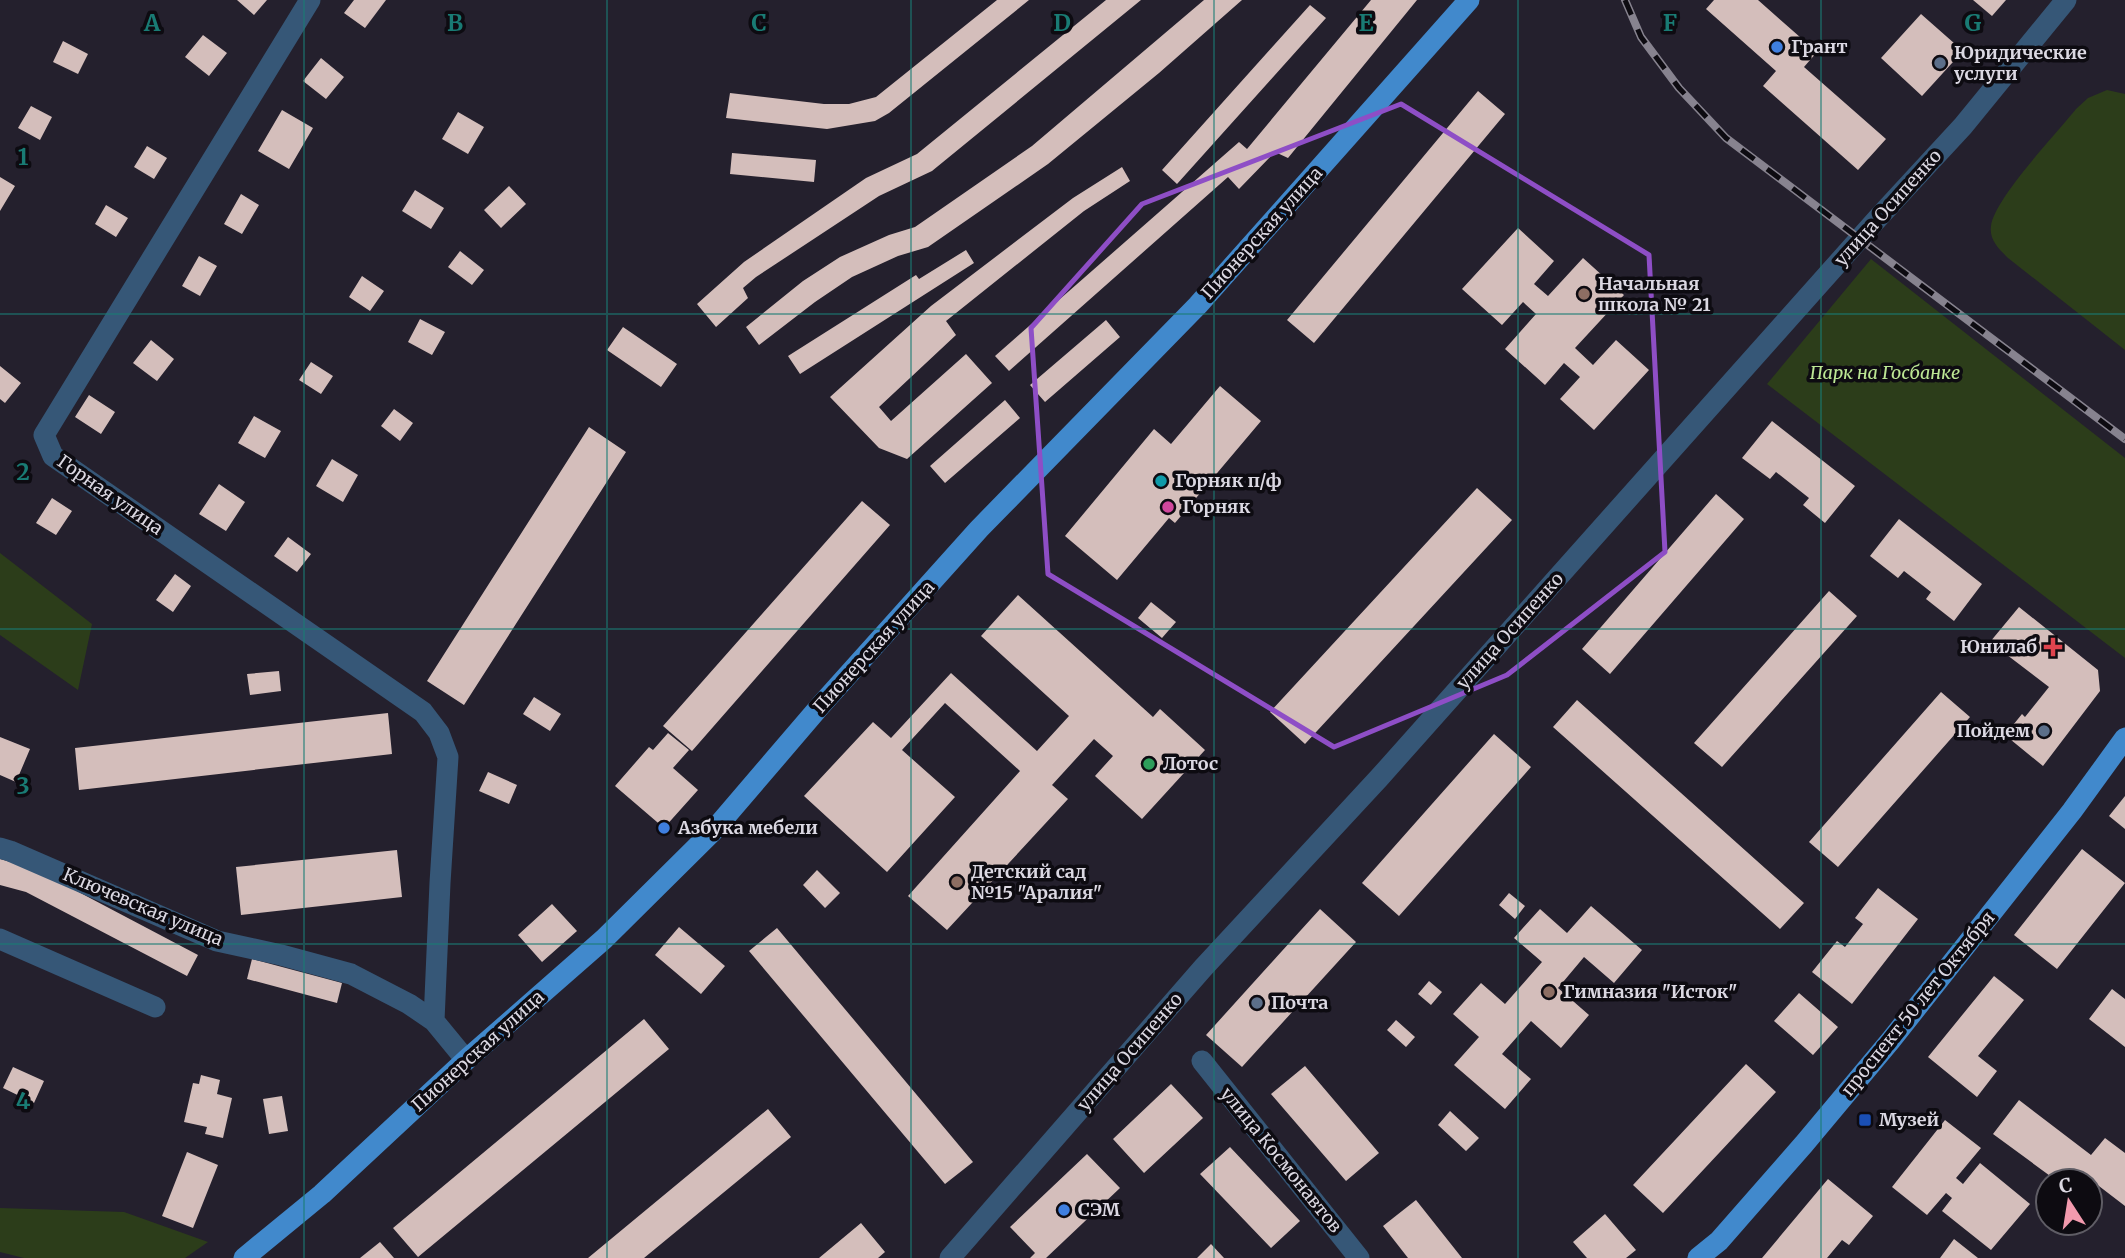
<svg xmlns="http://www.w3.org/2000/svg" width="2125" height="1258" font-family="Merriweather,serif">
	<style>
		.green { fill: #2c3d1a }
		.building { fill: #d4bebb }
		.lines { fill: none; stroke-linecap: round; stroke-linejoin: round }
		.minor { stroke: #365777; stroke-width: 21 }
		.major { stroke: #4189cc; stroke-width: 21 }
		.rail-casing { stroke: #87838f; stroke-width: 8 }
		.rail { stroke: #0d0b11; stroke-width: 5; stroke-dasharray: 16; stroke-linecap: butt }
		.marked { fill: none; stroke: #8e4ec6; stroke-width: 5; stroke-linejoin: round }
		.grid { fill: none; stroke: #197b74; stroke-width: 2; stroke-opacity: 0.55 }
		.shop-dot { fill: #3f7fe0; stroke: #0d0b11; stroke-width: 2.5 }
		.service-dot { fill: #5c6f8a; stroke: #0d0b11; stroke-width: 2.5 }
		.education-dot { fill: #8d6e63; stroke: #0d0b11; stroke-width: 2.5 }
		.culture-dot { fill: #0f9aa8; stroke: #0d0b11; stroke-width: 2.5 }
		.hotel-dot { fill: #d1479c; stroke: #0d0b11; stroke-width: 2.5 }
		.health-dot { fill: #e0444e; stroke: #0d0b11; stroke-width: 2.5 }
		.leisure-dot { fill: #2e9e5b; stroke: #0d0b11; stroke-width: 2.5 }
		.transit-dot { fill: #1a4fb4; stroke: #0d0b11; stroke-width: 2.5 }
		.labels { text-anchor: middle; stroke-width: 7; stroke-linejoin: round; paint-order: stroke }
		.poi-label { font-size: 18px; font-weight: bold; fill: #dbd8e2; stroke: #0d0b11; text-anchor: start }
		.street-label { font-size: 18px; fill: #dbd8e2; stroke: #0d0b11 }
		.park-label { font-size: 18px; font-style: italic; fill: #bce794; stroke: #0d0b11 }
		.grid-label { font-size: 23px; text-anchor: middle; font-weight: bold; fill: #197b74; stroke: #0d0b11; stroke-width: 7; stroke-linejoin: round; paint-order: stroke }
	</style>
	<rect width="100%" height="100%" fill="#24202d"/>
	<!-- green -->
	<path class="green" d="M2107,90L2125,94V350L2008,258C1999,249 1989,240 1991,226C1994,199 2057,133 2076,109L2088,98Z
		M1871,259L2125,458V658L1767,384Z
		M0,553L92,624L78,690L0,635Z
		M0,1208L124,1212L208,1242L185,1258H24L0,1252Z"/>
	<!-- building -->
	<path class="building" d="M237,0H267L254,15Z
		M354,0H386L365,28L344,13Z
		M997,0H1029L889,113L875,121L827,129L726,118L730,93L824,104H849L876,97Z
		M1106,0H1141L932,171L879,196L756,277L743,288L748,298L716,327L697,304L744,262L866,178L917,154Z
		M1204,0H1242L1159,73L1048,164L928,247L898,256L852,277L815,302L759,345L746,327L803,281L840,257L889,235L915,227L1032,146Z
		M1371,0H1417L1288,158L1275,152L1239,189L1228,177L1009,371L995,356L1239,142L1247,149Z
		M1714,0H1758L1817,52L1804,67L1886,139L1858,170L1763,86L1776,71L1706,9Z
		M1973,0H2006L1992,16Z
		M1310,5L1326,18L1177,184L1162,170Z
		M1921,14L1963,51L1922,96L1881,58Z
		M203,35L227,53L209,76L185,57Z
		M63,41L88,54L78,74L53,62Z
		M321,58L344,77L326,99L303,81Z
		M1478,91L1505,114L1314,343L1287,320Z
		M31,106L52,117L40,140L18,128Z
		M282,110L313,128L289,169L258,151Z
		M458,112L484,127L468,154L442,139Z
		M147,146L167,158L154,179L134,167Z
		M732,153L816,160L814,182L730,174Z
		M1122,167L1130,181L1084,211L946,321L956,335L879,407L891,421L966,354L992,383L907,459L879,448L830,397L931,306L1073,198Z
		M0,177L15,186L0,211Z
		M509,186L526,204L501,228L484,210Z
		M415,190L444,208L431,229L402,211Z
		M241,194L259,205L242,234L224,224Z
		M106,205L128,218L116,237L95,224Z
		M1518,228L1554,261L1534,284L1548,296L1583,258L1624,295L1575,348L1593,365L1616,340L1649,370L1594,430L1560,399L1580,377L1564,363L1545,385L1505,349L1536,314L1523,302L1502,325L1462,289Z
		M966,250L974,263L800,374L788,356L916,275L919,279Z
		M460,251L484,270L472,285L448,267Z
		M199,256L217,266L200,296L182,286Z
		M362,276L384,291L370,311L349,297Z
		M420,319L445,332L432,355L408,342Z
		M1106,320L1120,337L1045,402L1030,385Z
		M623,327L677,364L661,387L607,350Z
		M151,340L174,359L157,381L133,363Z
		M311,362L333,376L321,394L299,380Z
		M0,366L21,383L5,403L0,399Z
		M1220,386L1261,421L1175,523L1169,518L1117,580L1065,536L1154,429L1171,444Z
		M89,395L115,412L101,434L75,417Z
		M1005,400L1020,418L945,483L930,466Z
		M394,409L413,423L400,441L381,426Z
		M254,416L281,431L265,458L238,443Z
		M1772,421L1855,486L1825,523L1803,505L1809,498L1776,472L1770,479L1742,458Z
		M589,427L626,452L464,705L427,681Z
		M332,459L358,475L343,502L316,486Z
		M219,484L245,502L226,531L199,514Z
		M1477,488L1512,520L1305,744L1270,712Z
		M1716,494L1744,519L1610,674L1582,649Z
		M52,498L72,511L56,535L36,523Z
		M862,501L890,525L692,751L663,726Z
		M1899,519L1982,584L1954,621L1926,599L1931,592L1904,571L1898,578L1870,556Z
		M288,537L311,554L297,572L274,556Z
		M175,574L191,586L173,612L156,600Z
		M1829,591L1857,616L1722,767L1694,743Z
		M1018,595L1153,717L1160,709L1205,750L1142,819L1095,776L1113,756L1094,739L1052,785L1068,799L947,930L908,896L1020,771L945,703L902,750L955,797L887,872L804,796L873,722L891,738L951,673L1037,751L1069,716L981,636Z
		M1151,602L1176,622L1162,638L1138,618Z
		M2019,607L2098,670L2100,691L2043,766L2005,735L2022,714L2025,717L2049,687L1990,642Z
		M279,671L281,691L250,695L247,674Z
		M1941,692L1970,717L1838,867L1809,842Z
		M534,697L561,714L550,731L523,714Z
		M1577,700L1804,903L1780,929L1553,727Z
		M388,713L392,754L79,790L75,748Z
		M668,733L689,750L673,768L698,790L664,828L615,786L649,747L653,750Z
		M1494,734L1531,767L1399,916L1362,883Z
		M0,737L30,749L16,782L0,775Z
		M488,772L517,785L509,804L479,791Z
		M2125,796V829L2109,816Z
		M2082,849L2125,883L2057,969L2014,935Z
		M397,850L402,897L241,915L236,867Z
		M0,859L35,869L198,955L187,976L26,892L0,885Z
		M817,870L840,893L825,908L803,885Z
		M1878,888L1918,919L1852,1004L1812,972L1837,941L1845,947L1863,924L1855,918Z
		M1509,893L1525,906L1515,919L1499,905Z
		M552,904L577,931L542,962L518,935Z
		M1591,906L1642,950L1614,983L1584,957L1558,988L1589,1015L1561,1048L1531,1021L1502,1054L1531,1079L1505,1109L1454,1065L1479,1037L1453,1014L1481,983L1505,1004L1542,962L1514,938L1540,909L1567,933Z
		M1320,909L1356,942L1242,1067L1206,1035Z
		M679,927L725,966L701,994L655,955Z
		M777,928L973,1162L945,1184L749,951Z
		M252,959L342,983L337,1003L247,979Z
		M1994,976L2024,1000L1978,1056L1997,1071L1977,1097L1928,1057Z
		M1429,981L1442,992L1431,1005L1418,994Z
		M2112,989L2125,999V1047L2089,1019Z
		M1799,993L1838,1027L1813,1055L1774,1021Z
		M644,1019L669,1049L418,1257L393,1228Z
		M1396,1020L1415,1037L1406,1047L1387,1030Z
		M1746,1064L1776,1092L1663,1213L1633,1185Z
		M1305,1066L1379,1153L1346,1181L1271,1094Z
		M13,1067L44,1081L34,1103L3,1088Z
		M201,1075L220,1080L217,1094L232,1098L223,1138L205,1134L207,1127L184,1122L193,1083L199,1084Z
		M1171,1084L1203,1118L1144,1173L1113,1139Z
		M282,1096L288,1131L269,1134L263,1099Z
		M2019,1100L2091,1155L2105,1138L2125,1153V1206L2095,1183L2090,1190V1181H2057L1993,1134Z
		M768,1109L791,1137L644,1258H588Z
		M1450,1111L1479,1138L1466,1151L1438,1125Z
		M1945,1120L1981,1148L1956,1178L1963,1184L1980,1163L2030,1204L1991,1250L1942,1211L1952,1198L1946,1193L1927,1215L1892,1187Z
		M1230,1147L1300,1221L1271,1248L1200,1174Z
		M187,1152L218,1165L193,1228L162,1216Z
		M1087,1154L1120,1188L1046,1258H1030L1035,1253L1010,1227Z
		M1828,1179L1873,1216L1849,1245L1842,1240L1827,1258H1762Z
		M1416,1200L1462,1258H1408L1383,1226Z
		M1605,1214L1636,1250L1626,1258H1587L1573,1242Z
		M861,1223L885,1252L878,1258H819Z
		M1954,1239L1978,1258H1940Z
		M380,1242L394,1258H360Z
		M1211,1244L1224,1258H1197Z"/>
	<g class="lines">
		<!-- minor -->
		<path class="minor" d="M310,0L44,435L53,456L423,712L439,733L448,757L440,883L434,1021
			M0,848L10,851L217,941L281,955L351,974L409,1004L434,1021L466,1060
			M0,939L155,1007
			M1202,1061L1359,1258
			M950,1258L1203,968L1379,778L1878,218L1963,126L2066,0"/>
		<!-- major -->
		<path class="major" d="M244,1258L322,1194L466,1060L604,939L714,830L821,705L979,529L1198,305L1469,0
			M1698,1258L1719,1241L1804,1144L1891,1040L2072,811L2125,738"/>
		<!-- rail casing -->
		<g class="rail-casing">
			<path id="rail" d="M1625,0L1641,37L1679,88L1726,138L2125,439"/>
		</g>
		<!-- rail -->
		<use href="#rail" class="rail"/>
	</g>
	<!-- marked area -->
	<path class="marked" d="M1401,104L1649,255L1665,552L1507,675L1334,747L1048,574L1031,328L1142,204Z"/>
	<!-- grid -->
	<path class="grid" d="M304,0V1258M607,0V1258M911,0V1258M1214,0V1258M1518,0V1258M1821,0V1258M0,314H2125M0,629H2125M0,944H2125"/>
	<!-- markers -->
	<g class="shop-dot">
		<circle cx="1777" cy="47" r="7"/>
		<circle cx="664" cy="828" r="7"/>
		<circle cx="1064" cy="1210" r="7"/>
	</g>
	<g class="service-dot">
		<circle cx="1940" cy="63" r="7"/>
		<circle cx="2044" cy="731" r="7"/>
		<circle cx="1257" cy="1003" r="7"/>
	</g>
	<g class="education-dot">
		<circle cx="1584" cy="294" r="7"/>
		<circle cx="957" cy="882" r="7"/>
		<circle cx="1549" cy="992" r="7"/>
	</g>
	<circle class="culture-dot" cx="1161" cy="481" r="7"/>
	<circle class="hotel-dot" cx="1168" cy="507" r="7"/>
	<path class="health-dot" d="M2049.5 636.5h7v7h7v7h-7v7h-7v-7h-7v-7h7z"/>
	<circle class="leisure-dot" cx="1149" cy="764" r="7"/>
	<rect class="transit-dot" x="1858" y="1113" width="14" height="14" rx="3.5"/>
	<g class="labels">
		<!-- poi labels -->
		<g class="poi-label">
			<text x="1791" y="53">Грант</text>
			<text x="1954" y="59">Юридические<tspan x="1954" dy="21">услуги</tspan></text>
			<text x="1598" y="290">Начальная<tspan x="1598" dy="21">школа № 21</tspan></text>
			<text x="1175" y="487">Горняк п/ф</text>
			<text x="1182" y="513">Горняк</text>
			<text x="2037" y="653" text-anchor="end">Юнилаб</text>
			<text x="2030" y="737" text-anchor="end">Пойдем</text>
			<text x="1163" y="770">Лотос</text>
			<text x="678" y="834">Азбука мебели</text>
			<text x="971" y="878">Детский сад<tspan x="971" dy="21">№15 "Аралия"</tspan></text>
			<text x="1563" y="998">Гимназия "Исток"</text>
			<text x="1271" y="1009">Почта</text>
			<text x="1879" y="1126">Музей</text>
			<text x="1078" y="1216">СЭМ</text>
		</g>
		<!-- street labels -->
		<g class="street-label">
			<text transform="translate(1888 208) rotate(-48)" y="6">улица Осипенко</text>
			<text transform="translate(1262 233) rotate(-48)" y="6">Пионерская улица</text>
			<text transform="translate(110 495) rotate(35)" y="6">Горная улица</text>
			<text transform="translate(1510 631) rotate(-48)" y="6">улица Осипенко</text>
			<text transform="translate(874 647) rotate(-48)" y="6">Пионерская улица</text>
			<text transform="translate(143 907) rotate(23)" y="6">Ключевская улица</text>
			<text transform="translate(1918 1004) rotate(-51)" y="6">проспект 50 лет Октября</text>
			<text transform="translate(478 1051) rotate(-42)" y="6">Пионерская улица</text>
			<text transform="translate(1130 1052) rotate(-49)" y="6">улица Осипенко</text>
			<text transform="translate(1281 1160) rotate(51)" y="6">улица Космонавтов</text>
		</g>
		<!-- park labels -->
		<g class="park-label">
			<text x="1885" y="379">Парк на Госбанке</text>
		</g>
	</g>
	<g class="grid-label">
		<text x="152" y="31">A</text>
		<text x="455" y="31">B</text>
		<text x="759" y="31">C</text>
		<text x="1062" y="31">D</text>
		<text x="1366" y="31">E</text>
		<text x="1670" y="31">F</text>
		<text x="1973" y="31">G</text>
		<text x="23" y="165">1</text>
		<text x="23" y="480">2</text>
		<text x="23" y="794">3</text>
		<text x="23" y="1109">4</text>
	</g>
	<!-- north arrow -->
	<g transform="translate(2069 1202) rotate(348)"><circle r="33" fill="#0d0b11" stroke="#5f5d65" stroke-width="2"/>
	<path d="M0-5L12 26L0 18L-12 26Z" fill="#f29aae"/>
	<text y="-10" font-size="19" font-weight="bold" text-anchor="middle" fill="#dbd8e2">С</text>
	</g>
</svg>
